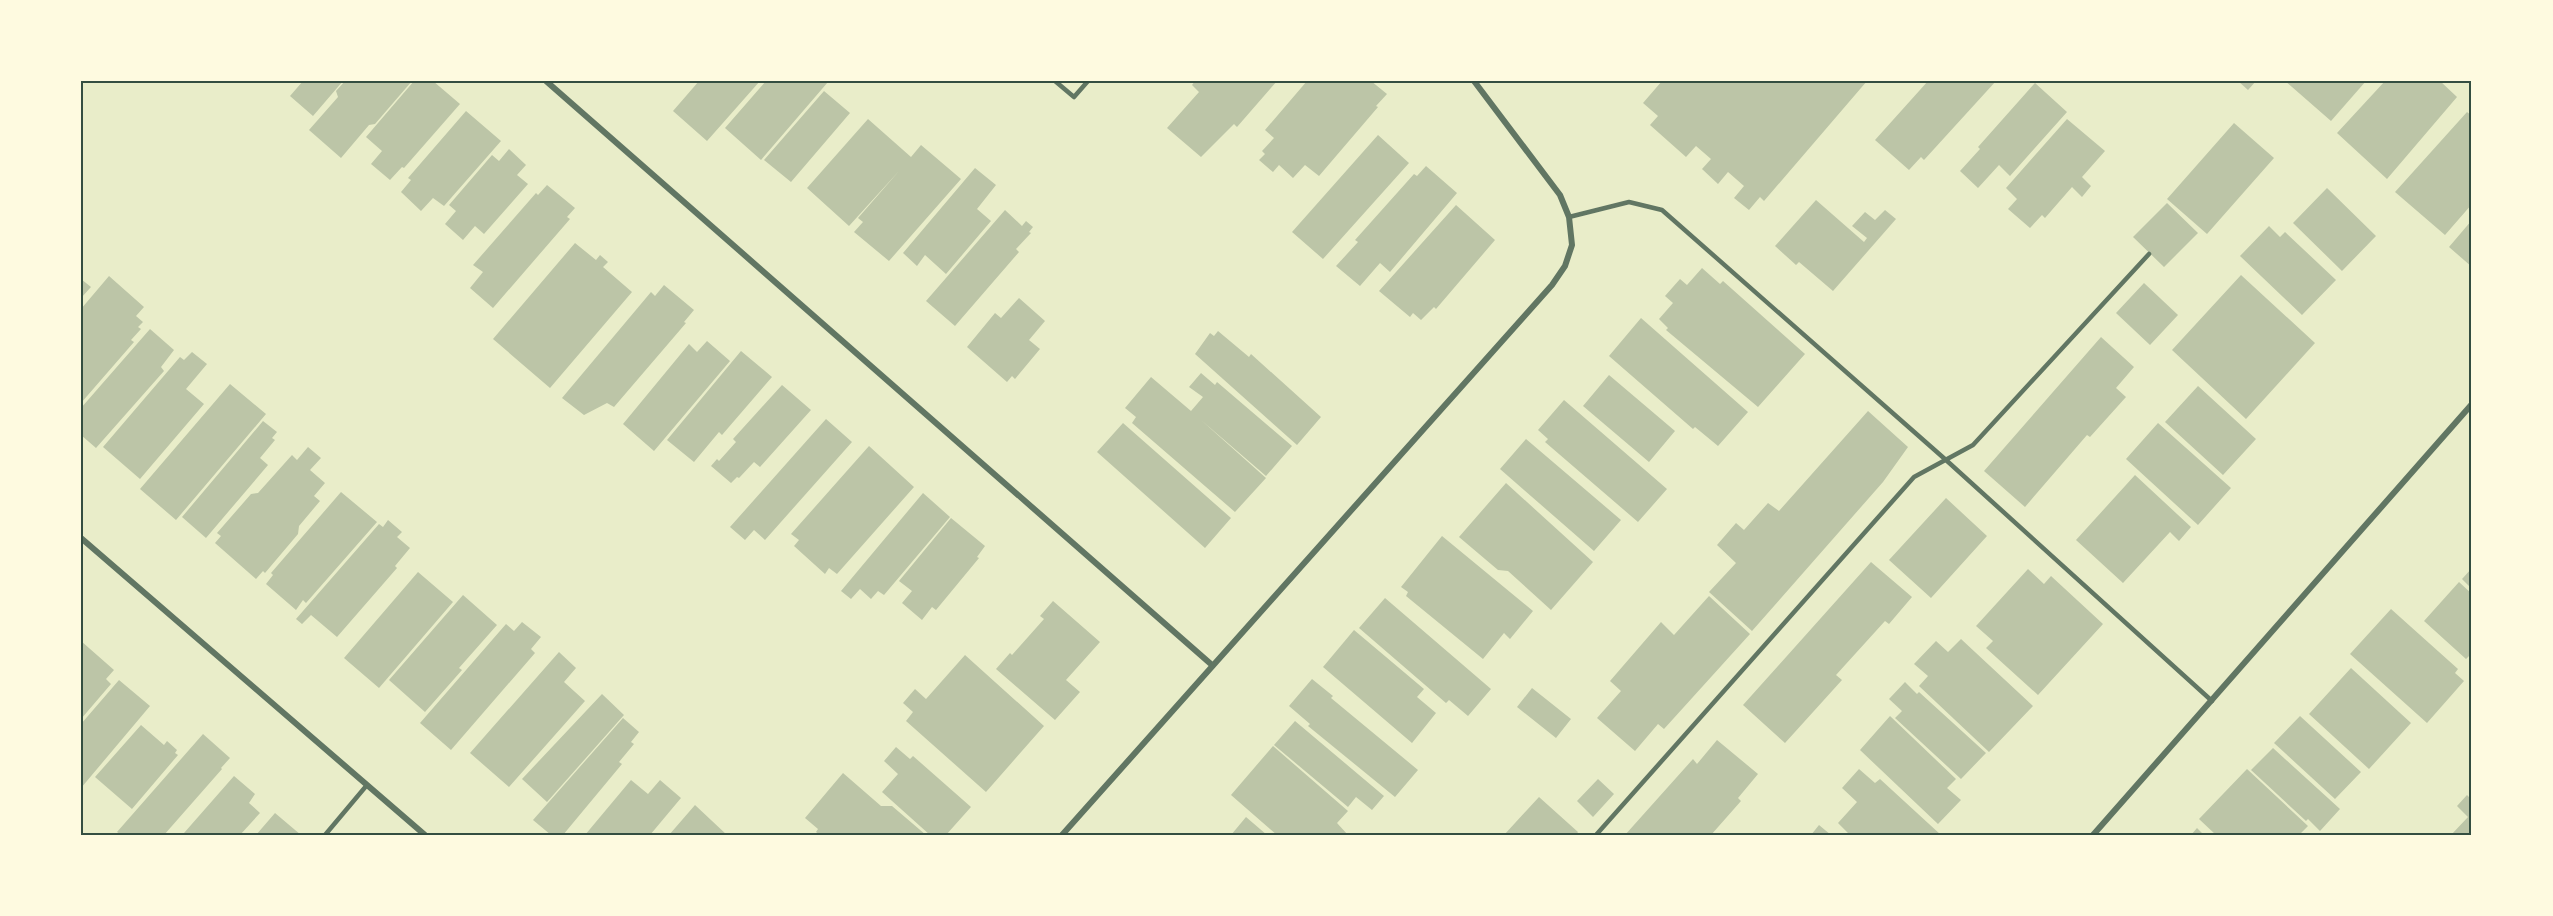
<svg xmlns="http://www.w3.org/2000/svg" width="2553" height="916" font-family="Quicksand,sans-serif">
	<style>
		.building { fill: #bcc5a7 }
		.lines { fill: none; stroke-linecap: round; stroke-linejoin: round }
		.service { stroke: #617663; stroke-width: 4.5 }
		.minor { stroke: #617663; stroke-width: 6 }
		.neatline { fill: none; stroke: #344e41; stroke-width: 2 }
	</style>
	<rect width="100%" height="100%" fill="#e9edc9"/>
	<!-- building -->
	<path class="building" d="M303,81H343L313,116L290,96Z
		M345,81H412L375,124L369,125L341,158L309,130L338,97L336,91Z
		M414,81H433L460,104L404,168L402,167L390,180L371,164L382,151L366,137Z
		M699,81H760L707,141L673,111Z
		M766,81L828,82L761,160L725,128Z
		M1195,81H1277L1237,127L1234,124L1201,157L1167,128L1199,92L1192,85Z
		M1307,81H1371L1387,94L1376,106L1378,107L1319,176L1305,165L1293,178L1279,165L1273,172L1259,160L1265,154L1262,151L1274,138L1265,130Z
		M1662,81H1867L1764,201L1760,197L1749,210L1734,198L1744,186L1728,172L1718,184L1702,169L1711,159L1696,146L1686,157L1650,125L1658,116L1643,103Z
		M1928,81H1996L1924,160L1921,157L1909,170L1875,140Z
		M2238,81H2262L2259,83L2256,81L2248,90Z
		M2285,81H2366L2331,121Z
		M2385,81H2440L2457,97L2387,179L2337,133Z
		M2035,83L2067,112L2010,176L1999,165L1978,188L1960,171L1980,149L1978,147Z
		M824,91L850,113L791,182L764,160Z
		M466,111L501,141L444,206L433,198L421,211L401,192L411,180L408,178Z
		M2467,112L2472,116V204L2445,235L2395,192Z
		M868,119L911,157L921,145L961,179L889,261L854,232L863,222L858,218L899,171L849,226L807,188Z
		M2067,119L2105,151L2082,177L2091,186L2082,197L2072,187L2045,218L2042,215L2030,228L2008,209L2017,199L2006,188Z
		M2234,123L2274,158L2207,234L2167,199Z
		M1378,135L1409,163L1323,259L1292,232Z
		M509,149L526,165L517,175L528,184L484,234L475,226L463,240L445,224L456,211L449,205L492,155L499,161Z
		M1426,166L1457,193L1390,272L1380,263L1360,286L1336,266L1358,242L1355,240L1414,174L1417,176Z
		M975,168L996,185L977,209L991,221L946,274L925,255L917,266L903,253Z
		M547,185L575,208L567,217L570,219L493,308L470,288L483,272L473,265L536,193L538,195Z
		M2327,188L2376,236L2342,271L2293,223Z
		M1816,200L1864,242L1867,238L1852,226L1865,212L1875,220L1885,210L1896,219L1833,291L1799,262L1796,265L1775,246Z
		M2167,203L2198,233L2164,267L2133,237Z
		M1456,205L1495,240L1436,309L1434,307L1421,320L1413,313L1410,317L1379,291Z
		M1005,210L1022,226L1026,221L1033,227L1029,232L1031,233L1016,249L1019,252L955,326L926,301Z
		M2472,220V267L2449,247Z
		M2269,226L2280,237L2285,232L2336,280L2302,315L2240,256Z
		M575,243L596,260L600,255L608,262L603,267L632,292L550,388L493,339Z
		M1702,268L1720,284L1723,281L1805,354L1758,407L1666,330L1668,328L1659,319L1673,303L1665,296L1680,279L1687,285Z
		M2241,275L2315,343L2246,419L2172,350Z
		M109,276L144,307L136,316L143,322L138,327L141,329L131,340L134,342L81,403V309Z
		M81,279L91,287L81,298Z
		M2144,283L2178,315L2150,345L2116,313Z
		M664,285L694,310L684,322L686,323L614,407L607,403L584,415L562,398L651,292L655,296Z
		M1019,298L1045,321L1029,340L1040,349L1015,379L1012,376L1007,382L967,347L995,313L1001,318Z
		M1641,318L1748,412L1718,446L1695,427L1693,429L1609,356Z
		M150,329L174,350L161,367L164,371L96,448L81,435V408Z
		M1218,331L1249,357L1251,354L1321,417L1297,445L1195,354L1210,333L1214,336Z
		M2101,337L2134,367L2116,388L2126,397L2090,437L2087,435L2025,507L1984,471Z
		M707,341L730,361L654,451L623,424L689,344L697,352Z
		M741,351L772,377L722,435L719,432L694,462L667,440Z
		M192,352L207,364L186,389L204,404L140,479L103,447L180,357L184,360Z
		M1201,373L1215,385L1217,382L1292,446L1266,476L1201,420L1266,478L1235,512L1132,423L1136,417L1125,408L1151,377L1191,411L1203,397L1189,387Z
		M1609,375L1675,431L1649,462L1583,406Z
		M230,384L266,414L176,520L140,489Z
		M782,385L811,410L760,467L754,462L739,478L737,477L731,483L711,466L717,459L719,461L736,442L733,439Z
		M2198,386L2256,439L2223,475L2165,422Z
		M1564,400L1667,489L1638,522L1545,442L1548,439L1538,430Z
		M1868,411L1908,447L1883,482L1752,631L1709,592L1736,563L1717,545L1736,523L1744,530L1768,503L1779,511Z
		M826,419L852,442L765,540L754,530L745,540L730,527Z
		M263,421L277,432L272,438L275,440L260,458L268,465L206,538L182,517Z
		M1123,423L1231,518L1205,548L1097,452Z
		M2158,423L2231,488L2198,525L2126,459Z
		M1526,439L1621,520L1594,551L1500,469Z
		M869,446L914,487L837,574L829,568L825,574L794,546L799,540L791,534Z
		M308,447L321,458L310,470L325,483L314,496L320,501L299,526L298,534L265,573L263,571L256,579L215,543L221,536L217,533L251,494L258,493L292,455L297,460Z
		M2135,475L2191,527L2179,541L2170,532L2123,583L2076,540Z
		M1506,483L1593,562L1551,610L1508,571L1498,570L1459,537Z
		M341,492L377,522L306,603L303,600L296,610L266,584L273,575L271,573Z
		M923,493L950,517L884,595L878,591L871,599L860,589L851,599L841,591Z
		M1946,498L1987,536L1931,598L1889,560Z
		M951,518L985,546L977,557L979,558L936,610L932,607L922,620L902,603L912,591L899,581Z
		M388,520L402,532L397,537L410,548L395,566L397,568L337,637L311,615L302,624L296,619L379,524L383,527Z
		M1442,536L1533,611L1510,639L1504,633L1483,659L1406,596L1408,592L1401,587Z
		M1871,562L1912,597L1889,624L1885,621L1836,675L1842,680L1785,743L1743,705Z
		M2472,568V589L2462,579Z
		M2028,569L2044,584L2051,576L2103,624L2038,695L1986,648L1993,641L1976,626Z
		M418,572L453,602L379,688L344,658Z
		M2459,582L2472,594V653L2466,659L2424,621Z
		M463,595L497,625L459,668L462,670L425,712L389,680Z
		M1709,596L1750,634L1664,729L1658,724L1635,751L1597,718L1621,691L1610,681L1661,622L1674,635Z
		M1385,598L1491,689L1468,716L1449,700L1446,703L1359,628Z
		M1053,601L1100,642L1066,680L1080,692L1055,720L996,669L1010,653L1012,655L1044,619L1040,616Z
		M2391,609L2458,669L2455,673L2464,681L2427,723L2350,654Z
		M522,622L541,637L531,649L535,653L451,750L420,723L506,624L514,631Z
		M1354,630L1424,689L1417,697L1436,713L1412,743L1323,667Z
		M1961,639L2033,706L1989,752L1919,686L1928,676L1914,664L1936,641L1948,652Z
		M81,641L114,670L106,679L111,684L81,719Z
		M559,652L576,668L564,682L585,701L509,787L470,753Z
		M965,655L1044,726L986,792L906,721L913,712L903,703L915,689L926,699Z
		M2351,668L2411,723L2369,769L2309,714Z
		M1312,679L1333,696L1331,698L1418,770L1395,797L1308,726L1310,724L1289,706Z
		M119,680L150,706L81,788V724Z
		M1905,682L1917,694L1919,692L1986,753L1961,779L1895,718L1902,711L1889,699Z
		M1532,688L1571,719L1556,738L1517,707Z
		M602,694L624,715L547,802L522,779Z
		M1890,716L1956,779L1947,788L1961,800L1938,824L1860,750Z
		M2300,716L2361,772L2335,799L2274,743Z
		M623,718L639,732L631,742L634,744L619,762L622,764L563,835H551L533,820Z
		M1295,721L1384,796L1372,810L1356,797L1348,807L1274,745Z
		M141,725L164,745L167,741L177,750L175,753L178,755L132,809L95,777Z
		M203,734L230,758L221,768L222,769L164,835H121L117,832Z
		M1717,740L1758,774L1738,798L1741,801L1711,835H1625L1693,759L1697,764Z
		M1273,746L1348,811L1337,823L1348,835H1277L1231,795Z
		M896,747L910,759L913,756L971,807L946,835H930L882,792L898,774L884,761Z
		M2273,748L2340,809L2320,831L2308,819L2306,821L2251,770Z
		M1859,769L1875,783L1880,779L1941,835H1850L1838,823L1857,802L1842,788Z
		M2247,769L2308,826L2299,835H2216L2199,819Z
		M843,773L881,806H892L926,835H820L816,832L818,829L805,818Z
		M234,776L255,794L249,803L260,813L240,835L184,833Z
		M1598,779L1614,794L1593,817L1577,801Z
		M631,780L648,794L660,780L681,798L650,835H585Z
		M2467,795L2472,800V835H2451L2468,817L2457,806Z
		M1539,797L1578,832L1576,835H1504Z
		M695,805L727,835H669Z
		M275,813L301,835H256Z
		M1246,817L1267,835H1231Z
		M1819,825L1831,835H1811Z
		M2197,828L2204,835H2191Z"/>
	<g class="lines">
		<!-- service -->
		<path class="service" d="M1055,81L1074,97L1088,81
			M1569,217L1629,202L1662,210L1946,460L2212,701
			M325,835L367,785
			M1596,835L1914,477L1973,445L2149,254"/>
		<!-- minor -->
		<path class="minor" d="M546,81L1212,665
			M81,538L425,835
			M1062,835L1552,285L1565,266L1572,245L1569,217L1560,195L1474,81
			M2093,835L2472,404"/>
	</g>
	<!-- border -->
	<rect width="2553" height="916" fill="none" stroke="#fefae0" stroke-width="165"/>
	<rect x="82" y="82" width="2388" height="752" class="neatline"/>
</svg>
